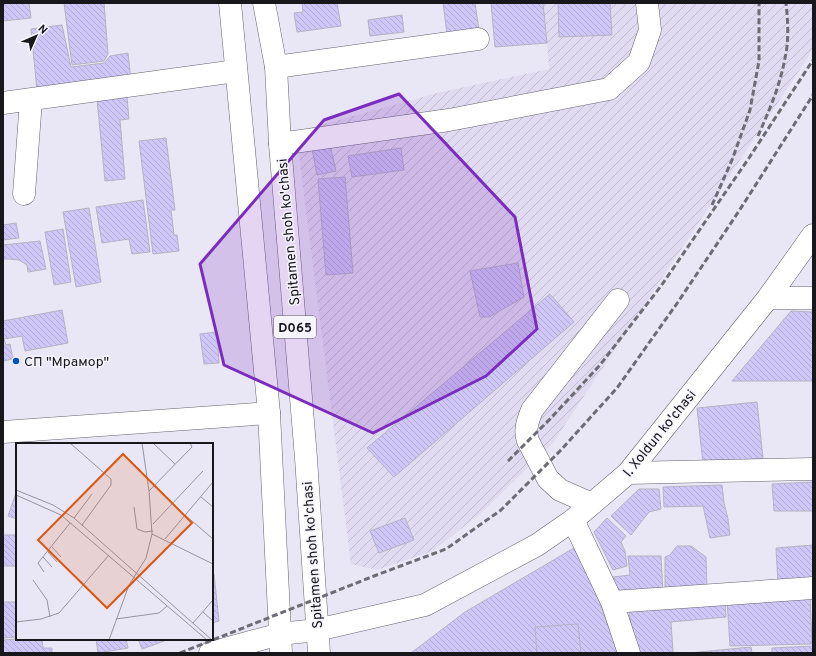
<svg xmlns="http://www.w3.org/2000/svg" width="816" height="656" font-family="Overpass,sans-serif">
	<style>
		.industrial { fill: url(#industrial-furrows) }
		.building { fill: url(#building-back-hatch); stroke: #b5b3c2 }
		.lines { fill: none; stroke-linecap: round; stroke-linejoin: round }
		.minor-casing { stroke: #646370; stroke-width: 23 }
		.major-casing { stroke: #646370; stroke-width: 23 }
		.minor { stroke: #fff; stroke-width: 22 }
		.major { stroke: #fff; stroke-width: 22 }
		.rail { stroke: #6d6c75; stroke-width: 3; stroke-dasharray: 6 3; stroke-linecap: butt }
		.marked { fill: #7b2cbf; fill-opacity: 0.2; stroke: #7b2cbf; stroke-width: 3; stroke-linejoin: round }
		.poi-dot { fill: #0154be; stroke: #f6f5fe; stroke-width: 1.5 }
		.labels { text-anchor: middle; stroke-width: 3; stroke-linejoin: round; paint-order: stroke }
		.shield { fill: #f6f5fe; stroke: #5b5a60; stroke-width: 1 }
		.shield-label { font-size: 13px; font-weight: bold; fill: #18171c }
		.street-label { font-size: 14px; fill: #18171c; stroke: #f6f5fe }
		.poi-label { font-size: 14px; fill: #18171c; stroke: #f6f5fe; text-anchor: start }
		.inset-road { fill: none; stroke: #95949f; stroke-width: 1 }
		.view { fill: #de560d; fill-opacity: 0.15; stroke: #de560d; stroke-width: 2 }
		.inset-edge { fill: none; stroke: #18171c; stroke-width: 2 }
	</style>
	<defs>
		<pattern id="industrial-furrows" width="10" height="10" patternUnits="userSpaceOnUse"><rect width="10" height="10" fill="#e1dbf1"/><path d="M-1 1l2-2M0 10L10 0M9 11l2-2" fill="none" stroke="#c0bbce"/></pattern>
		<pattern id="building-back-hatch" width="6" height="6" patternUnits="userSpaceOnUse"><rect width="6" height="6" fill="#cfc7f7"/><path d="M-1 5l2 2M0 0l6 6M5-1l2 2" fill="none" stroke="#b1aad3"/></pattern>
	</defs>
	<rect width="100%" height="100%" fill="#e9e7f6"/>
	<!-- industrial -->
	<path class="industrial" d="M491,3H813V46L809,56L553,443L481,513L433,551L377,570L351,564L296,132L437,93L549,69L547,43L495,47Z"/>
	<!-- building -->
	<path class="building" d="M3,3H29L31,18L3,21Z
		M64,3H104L108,54L104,61L72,65Z
		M302,3H337L341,26L297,32L294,13L303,12Z
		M443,3H475L479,30L447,34Z
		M491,3H543L547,43L495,47Z
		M558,3H610L612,35L559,37Z
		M402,15L404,32L370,36L368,20Z
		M62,25L71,67L104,63L110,56L128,53L131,81L37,91L31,29Z
		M127,97L129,119L120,120L125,179L105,181L97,100Z
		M166,138L175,210H171L174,235H177L179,251L153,254L139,141Z
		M330,145L336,171L317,175L312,149Z
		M401,148L404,170L352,177L348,156Z
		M345,177L353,273L326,275L318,179Z
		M143,200L150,252L132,254L129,239L102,243L96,207Z
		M89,208L101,282L76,287L63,212Z
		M16,223L19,238L3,240V225Z
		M63,229L71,282L54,285L45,232Z
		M40,241L46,269L28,272L27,265L19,260L9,259H3V245Z
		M518,263L524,297L489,317H480L470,271Z
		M550,294L574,322L394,477L367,448Z
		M62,310L68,343L25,351L22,336L4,339L6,345L10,344L13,359L3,361V321Z
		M791,311L813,312V381H732Z
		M217,332L219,363L204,364L200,334Z
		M757,402L763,458L703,464L697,408Z
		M813,482V511H774L772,484Z
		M722,485L724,503L728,519L730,535L710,538L703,506L664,507L663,487Z
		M639,489H659L661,509L649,512L631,535L611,516Z
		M17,490V519L8,516Z
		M405,518L414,540L379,553L370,531Z
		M607,518L626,536L621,542L625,551L627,566L613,570L594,532Z
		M3,535H17V566H3Z
		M579,545L618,653H411L465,612Z
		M813,545V581L778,584L776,548Z
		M677,546H691L706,557L707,589L665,593V557L670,555Z
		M628,556H661L663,594L619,595L613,577L630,575Z
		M212,574H214L219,621L212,623Z
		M810,595L812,644L730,646L727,600Z
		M725,599L726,617L671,622L673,652L662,653H635L628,603Z
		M3,602H17V637L3,638Z
		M578,624L581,653H537L535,627Z
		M17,639H42L43,648H52V653H3V640Z
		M96,639H126L128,648L98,653Z
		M138,639H166L167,640L142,649Z
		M813,646V653H772V648Z
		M751,647L752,653H689Z"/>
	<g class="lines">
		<!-- minor casing -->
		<g class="minor-casing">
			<path id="minor" d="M276,67L478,39
				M3,103L236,71
				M280,144L449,120L609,89L639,62L650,30L647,3
				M24,194L31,100
				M768,298H813
				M3,432L269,413
				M628,473L813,469
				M592,504L560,490L548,479L528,441C524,430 528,420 532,410L618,300
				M573,520L612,602L629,653
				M612,602L813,588
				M210,653L280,634L317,630L425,605L537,545L573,520L628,473L768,298L813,235"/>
		</g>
		<!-- major casing -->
		<g class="major-casing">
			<path id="major" d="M230,3L269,413L281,653
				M264,3L276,67L280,144L306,458L319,653"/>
		</g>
		<!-- minor -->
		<use href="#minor" class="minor"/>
		<!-- major -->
		<use href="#major" class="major"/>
		<!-- rail -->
		<path class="rail" d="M758,136C769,111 780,86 785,58C789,42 788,20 786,3
			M712,205L732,160L750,110L759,61V3
			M508,461L551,418L600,365L661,286L749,158L813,60
			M180,653L374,576L446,549L501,510L560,451L617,388L678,302L739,211L813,95"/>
	</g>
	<!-- marked area -->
	<path class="marked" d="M399,94L515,217L537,329L486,376L373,433L224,365L200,264L324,120Z"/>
	<!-- markers -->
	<circle class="poi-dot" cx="16" cy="361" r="4"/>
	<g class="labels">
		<!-- shield labels -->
		<rect class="shield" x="274" y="316" width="42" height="22" rx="3"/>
		<g class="shield-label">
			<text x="295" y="332">D065</text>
		</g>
		<!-- street labels -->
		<g class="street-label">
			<text transform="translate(288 232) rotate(-95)" y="5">Spitamen shoh ko'chasi</text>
			<text transform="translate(659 433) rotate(-51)" y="5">I. Xoldun ko'chasi</text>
			<text transform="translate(312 555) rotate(-94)" y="5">Spitamen shoh ko'chasi</text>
		</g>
		<!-- poi labels -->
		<g class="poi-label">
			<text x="24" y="366">СП "Мрамор"</text>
		</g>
	</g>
	<!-- overview -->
	<g transform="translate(16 443)">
		<rect width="197" height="197" fill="#e9e7f6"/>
		<path class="inset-road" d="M54,0L95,36V42L66,82M137,0L159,21M0,47L37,62L58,75L196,197M133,48L176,4L174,0M0,52L45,72L191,197M185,54L197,64M118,64L121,86L129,89L137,88M169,72L197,96M58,75L76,51M137,81L187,28M136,91L197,121M149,96L197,39M36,104L45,114M32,109L41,119M27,114L36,124M28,129L22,120L54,80M17,137L31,157L34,174M187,169L197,178M100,176L143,170L151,163M0,179L25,176L43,170L93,112M177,180L197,157M93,197L113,142L130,115L136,91L133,48L126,0"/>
		<path class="view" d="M107,11L176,80L91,165L22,97Z"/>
		<rect width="197" height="197" class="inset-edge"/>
	</g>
	<!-- border -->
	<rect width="816" height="656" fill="none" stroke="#18171c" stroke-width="8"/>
	<!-- north arrow -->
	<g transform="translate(36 36) rotate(45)" stroke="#f6f5fe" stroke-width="3" paint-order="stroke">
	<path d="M0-3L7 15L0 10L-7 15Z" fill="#18171c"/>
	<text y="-6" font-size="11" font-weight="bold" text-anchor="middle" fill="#18171c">N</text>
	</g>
</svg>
